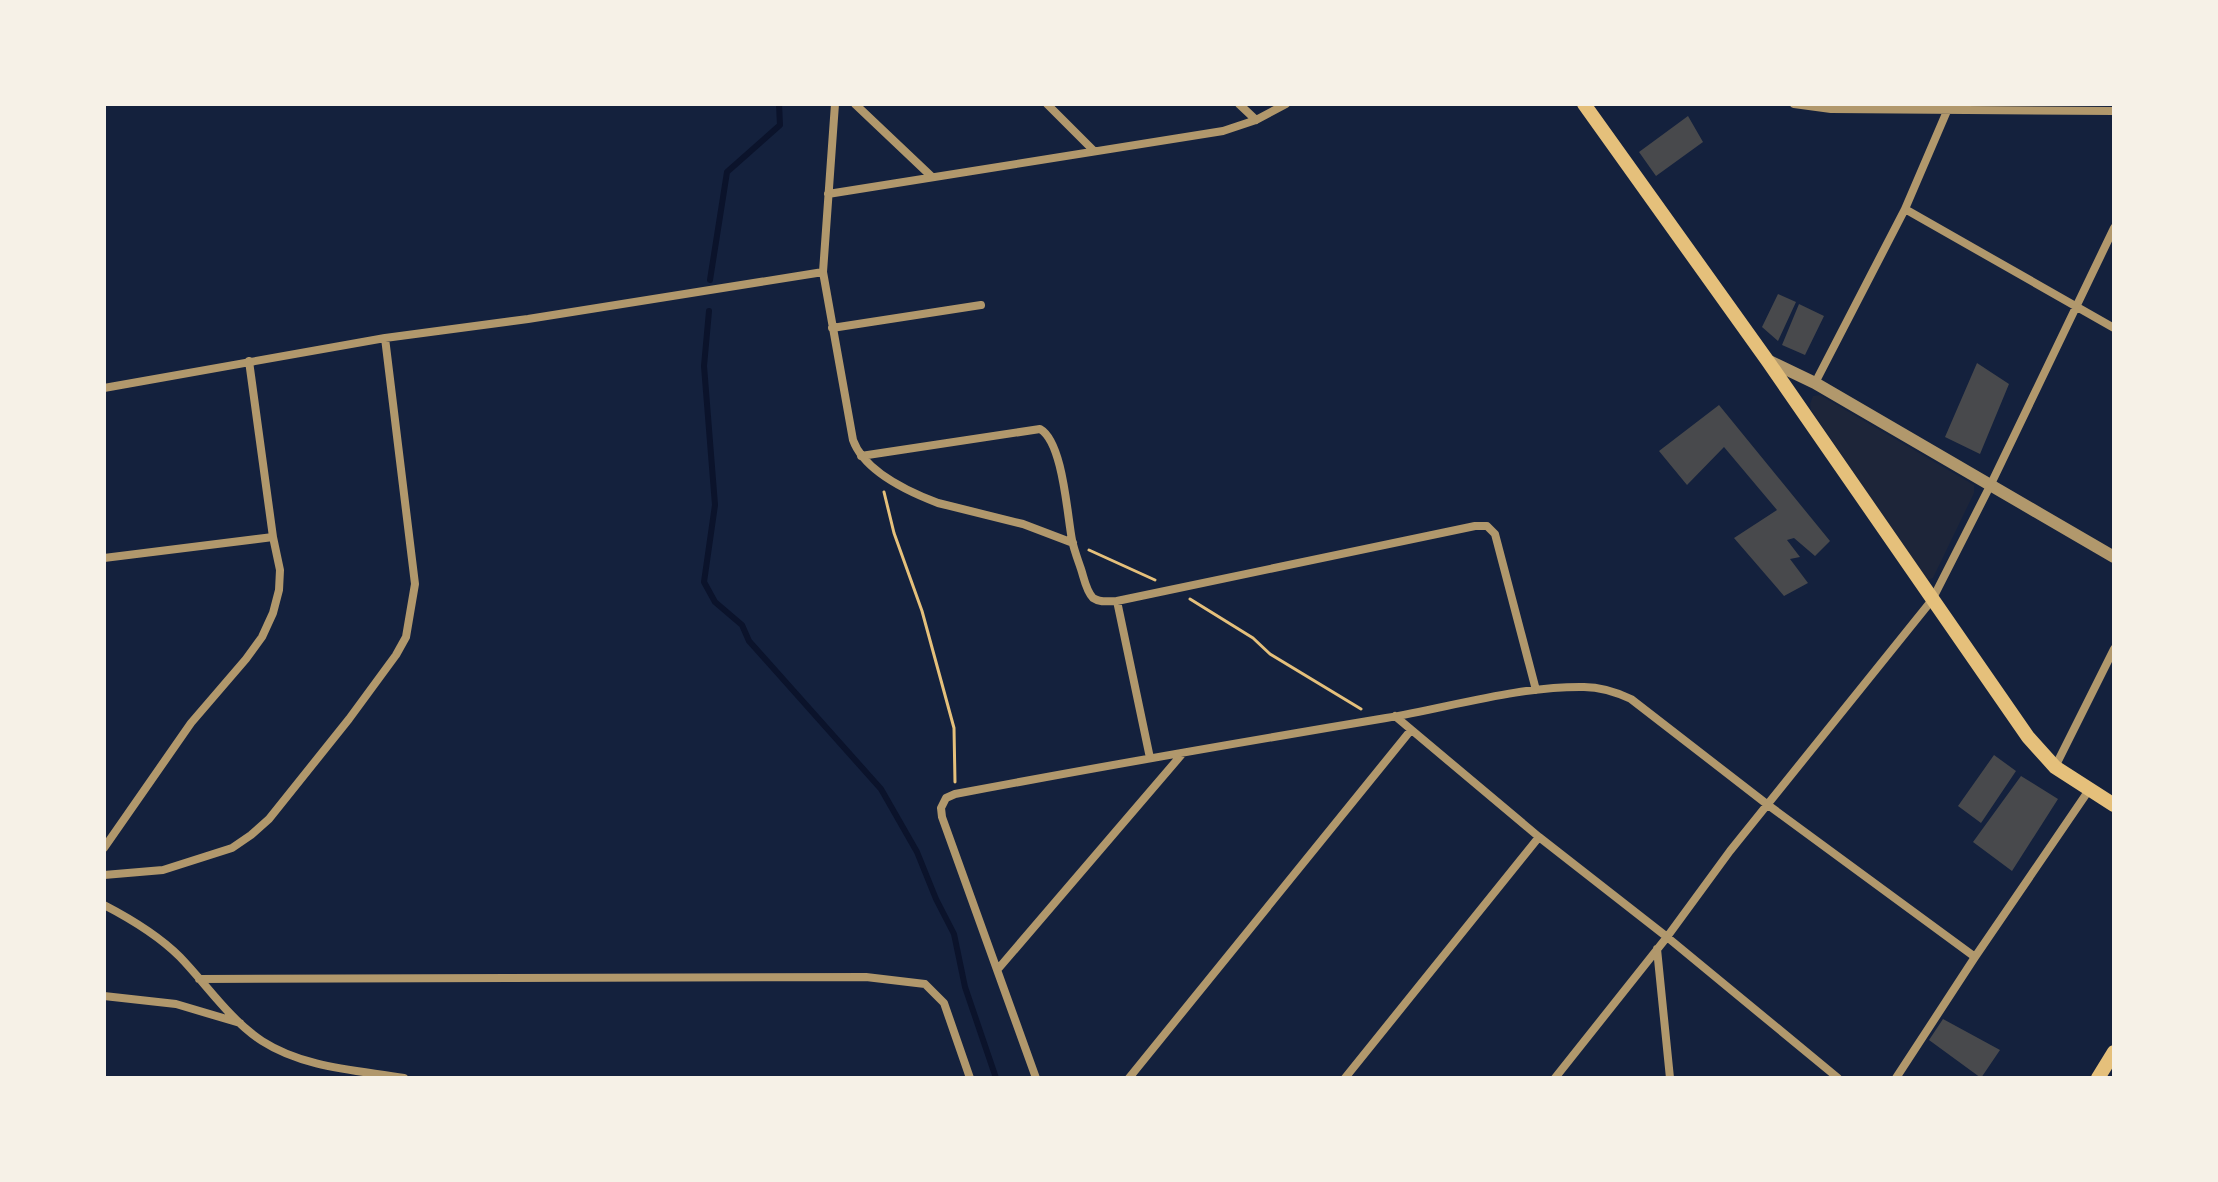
<svg xmlns="http://www.w3.org/2000/svg" width="2218" height="1182" font-family="'Alegreya Sans',sans-serif">
	<style>
		.green { fill: #1d2539 }
		.lines { fill: none; stroke-linecap: round; stroke-linejoin: round }
		.stream { stroke: #0b132b; stroke-width: 6 }
		.building { fill: #48494c }
		.path { stroke: #e5c07b; stroke-width: 3 }
		.minor { stroke: #b1986c; stroke-width: 8 }
		.tertiary { stroke: #b1986c; stroke-width: 12 }
		.secondary { stroke: #e5c07b; stroke-width: 14 }
	</style>
	<rect width="100%" height="100%" fill="#14213d"/>
	<!-- green -->
	<path class="green" d="M1820,395L1974,485V493L1933,578L1927,580L1811,410L1810,404L1813,396Z"/>
	<g class="lines">
		<!-- stream -->
		<path class="stream" d="M710,280L727,172L780,125L779,104
			M709,311L704,366L715,505L704,582L715,602L742,625L749,641L881,789L917,852L936,899L954,934L965,987L996,1078"/>
	</g>
	<!-- building -->
	<path class="building" d="M1688,116L1703,142L1656,176L1639,152Z
		M1778,294L1796,302L1778,341L1762,327Z
		M1799,304L1824,316L1805,355L1782,345Z
		M1977,363L2009,384L1980,454L1945,437Z
		M1719,405L1830,541L1815,556L1794,538L1787,540L1800,557L1790,559L1808,583L1784,596L1734,538L1777,510L1724,447L1687,485L1659,451Z
		M1994,755L2016,771L1981,823L1958,806Z
		M2021,776L2058,799L2012,871L1973,842Z
		M1943,1019L2000,1050L1981,1078L1929,1040Z"/>
	<g class="lines">
		<!-- path -->
		<path class="path" d="M884,492L894,533L922,611L954,728L955,782
			M1089,550L1155,580
			M1190,599L1253,638L1270,654L1361,709"/>
		<!-- minor -->
		<path class="minor" d="M835,104L823,272L853,440C864,471 909,492 938,503L1023,524L1073,543
			M855,104L932,177
			M1047,104L1094,151
			M1239,104L1256,120
			M1794,104L1831,109L2114,111
			M828,194L1223,131L1256,120L1286,104
			M1905,209L2114,328
			M832,328L981,305
			M1815,383L1905,209L1950,104
			M104,388L385,338L528,319L823,272
			M861,456L1040,429C1063,442 1067,514 1072,540C1074,550 1078,560 1081,569C1084,578 1086,591 1093,598C1100,603 1109,601 1117,601L1475,526H1487L1495,534L1536,690
			M104,558L273,537
			M1117,601L1150,758
			M1395,716L1539,837L1667,937L1838,1078
			M2055,767L2114,649
			M104,848L191,723L246,659L262,637L273,613L279,590L280,570L273,537L249,361
			M104,875L163,870L232,848L251,835L269,819L349,719L396,655L406,637L415,584L385,338
			M104,905C131,919 159,936 180,957C207,985 230,1020 262,1041C304,1068 356,1070 404,1078
			M1657,949L1670,1078
			M998,969L1183,753
			M199,979L866,977L925,984L944,1003L970,1078
			M104,996L176,1004L240,1023
			M1036,1078L942,817L941,808L946,798L955,794C1098,767 1242,742 1386,718C1451,707 1519,686 1584,687C1601,687 1616,692 1631,699L1768,805L1975,957
			M1129,1078L1411,730
			M1345,1078L1539,837
			M1555,1078L1667,937L1730,851L1932,600L1990,486L2114,228
			M1896,1078L1975,957L2089,790"/>
		<!-- tertiary -->
		<path class="tertiary" d="M1767,360L1815,383L2114,557"/>
		<!-- secondary -->
		<path class="secondary" d="M1584,104L1767,360L2028,737L2055,767L2114,805
			M2098,1078L2114,1052"/>
	</g>
	<!-- border -->
	<rect width="2218" height="1182" fill="none" stroke="#f6f1e7" stroke-width="212"/>
</svg>
